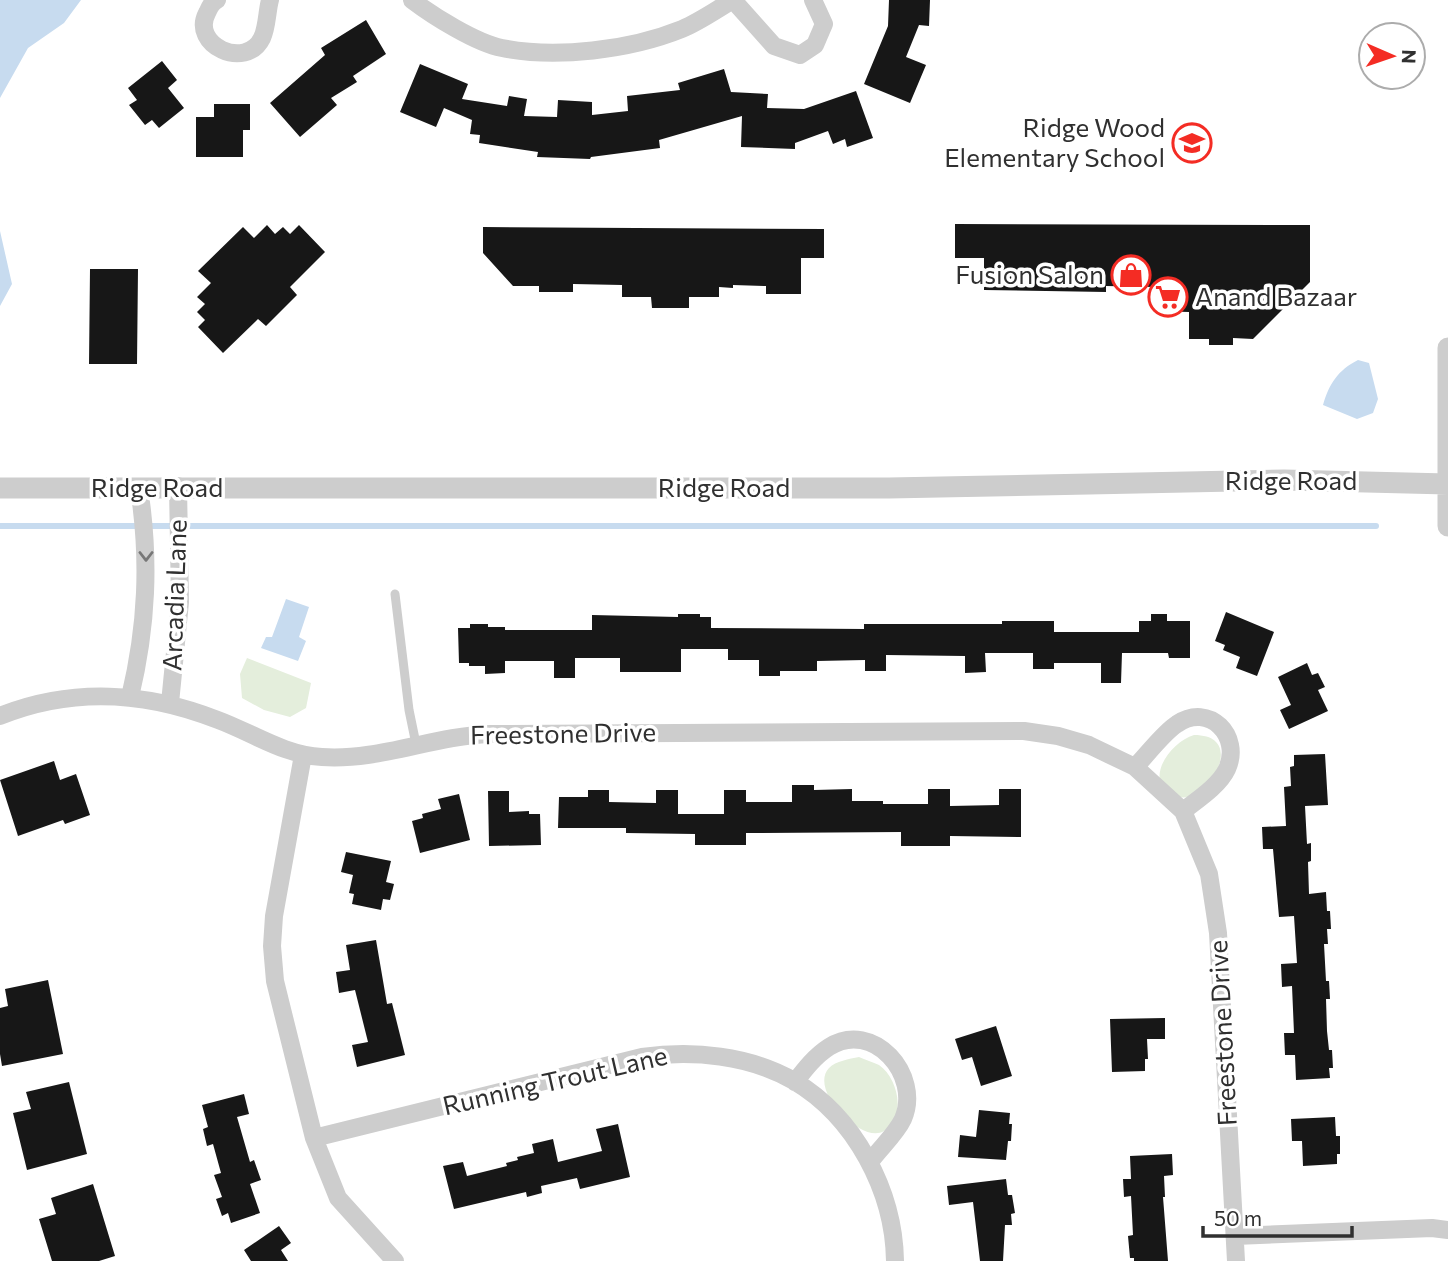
<svg xmlns="http://www.w3.org/2000/svg" width="1448" height="1261" font-family="Commissioner,sans-serif">
	<style>
		.green { fill: #e4eedc }
		.water { fill: #c7dbef }
		.lines { fill: none; stroke-linecap: round; stroke-linejoin: round }
		.stream { stroke: #c7dbef; stroke-width: 6 }
		.building { fill: #171717 }
		.service { stroke: #cdcdcd; stroke-width: 9 }
		.minor { stroke: #cdcdcd; stroke-width: 18 }
		.tertiary { stroke: #cdcdcd; stroke-width: 21 }
		.oneway { stroke: #777 }
		.labels { text-anchor: middle; stroke-width: 7; stroke-linejoin: round; paint-order: stroke }
		.poi-label { font-size: 26px; fill: #303030; stroke: #fff; text-anchor: end }
		.street-label { font-size: 26px; fill: #303030; stroke: #fff }
	</style>
	<rect width="100%" height="100%" fill="#fff"/>
	<!-- green -->
	<path class="green" d="M247,658L311,683L306,708L290,717L264,710L242,698L240,674Z
		M1194,735C1249,735 1207,804 1179,797C1139,786 1169,742 1194,735Z
		M859,1057C865,1060 873,1062 879,1065C898,1078 907,1116 884,1131C862,1145 808,1090 829,1068C836,1061 849,1059 859,1057Z"/>
	<!-- water -->
	<path class="water" d="M0,0H81L64,23L28,48L0,98Z
		M0,231L12,284L0,306Z
		M1358,360L1369,363L1378,399L1373,413L1357,419L1323,405C1329,384 1338,370 1358,360Z
		M286,599L309,607L299,637L306,641L298,661L261,648L266,637H272Z"/>
	<g class="lines">
		<!-- stream -->
		<path class="stream" d="M0,526H1376"/>
	</g>
	<!-- building -->
	<path class="building" d="M889,0H930L929,26L919,25L906,57L926,65L910,103L864,84L888,26Z
		M366,20L386,54L353,76L357,82L331,98L337,105L300,137L270,103L325,55L321,48Z
		M162,61L177,80L168,88L184,108L159,128L152,120L145,125L129,105L137,100L128,88Z
		M420,64L468,84L462,99L507,106L509,96L527,99L524,116L557,117L558,100L592,102V115L628,111L627,96L680,90L678,83L724,69L731,92L768,94L767,108L804,109L856,91L873,138L847,147L845,139L833,144L828,131L795,143V149L741,147L742,116L659,140L660,148L591,157L590,159L537,157L538,152L479,143L480,135L470,134L472,120L444,108L436,127L400,112Z
		M214,104H250V130H243V157H196V117H214Z
		M955,224L1310,225V282L1253,339L1233,338V345H1209V339H1189V312L1154,311V287L1106,286V292L984,290V258H955Z
		M267,225L275,234L283,227L290,234L299,225L325,252L290,287L297,295L266,326L258,319L223,353L198,327L205,320L197,312L205,304L197,297L211,283L198,271L243,227L254,238Z
		M483,227L824,229V258H801V294H766V286L733,285V288L719,287V297H689V308H652L651,297H622V285L573,284V292H539V286H513L483,253Z
		M90,269H138L137,364H89Z
		M1226,612L1274,632L1257,676L1236,668L1240,657L1223,650L1225,645L1215,641Z
		M678,614H700V617H711V628L864,629V624H1002V621H1054V632H1139V621H1151V614H1167V621H1190V658H1169L1168,653H1122L1121,683H1101V663H1054V669H1033V653H985L986,672L965,673V656L886,655V671H865V660L817,661V671H780V676H759V660H728V649H681V672H620V658H575V678H554V661H505V673L485,674V666H469V663H459L458,628H470V624H488V627H505V630H592V615L678,617Z
		M1307,663L1312,675L1318,673L1325,687L1318,690L1328,711L1289,729L1280,710L1291,705L1278,677Z
		M1325,754L1328,805L1305,806L1307,844L1311,843V861L1308,862L1309,894L1326,892L1327,911H1330L1331,929H1327L1328,944H1324L1326,981H1329L1330,999H1326L1327,1031L1329,1050H1332L1333,1068H1329L1330,1078L1296,1080L1295,1055H1285L1284,1033H1294L1292,986L1282,987L1281,964L1297,963L1294,916L1279,917L1273,849H1263L1262,827L1286,826L1284,787L1291,786L1290,767L1294,766V755Z
		M54,761L60,780L76,774L90,815L65,824L63,820L18,836L0,780Z
		M792,785H814V790L852,789V801H883V804H928V789H950V806L999,805V789H1021V837L950,836V846H901V832L746,833V845H695V834L626,833V828H558L559,797H588V790H609V802L656,803V790H678V814H724V790H746V802H792Z
		M488,791H509V812L529,811V814H540L541,845L489,846Z
		M459,794L470,840L420,853L412,821L423,818L422,814L441,809L438,799Z
		M346,852L391,861L386,882L394,884L390,900L383,899L381,910L352,904L354,894L349,893L353,875L341,872Z
		M376,940L387,1004L392,1003L405,1055L357,1067L352,1045L368,1042L355,990L339,993L336,972L350,970L346,945Z
		M48,980L63,1054L2,1066L0,1054V1008L8,1006L5,989Z
		M1165,1018V1039H1147L1148,1059H1145V1071L1112,1072L1110,1019Z
		M996,1026L1012,1076L981,1086L972,1057L962,1060L955,1039Z
		M69,1082L87,1154L27,1170L13,1113L31,1109L26,1092Z
		M244,1094L249,1114L237,1117L250,1162L254,1160L261,1180L250,1184L260,1213L231,1223L228,1213L222,1216L216,1199L222,1197L214,1175L221,1173L213,1144L207,1146L203,1129L208,1127L202,1105Z
		M979,1110L1010,1113L1009,1124H1012L1011,1141H1008L1006,1160L958,1157L960,1135L976,1137Z
		M1335,1117L1336,1136H1340V1154H1337V1164L1303,1166L1302,1141H1292L1291,1119Z
		M618,1124L630,1177L580,1189L577,1178L541,1186L542,1193L527,1197L526,1192L454,1209L443,1166L463,1162L467,1176L507,1166L506,1163L518,1160L517,1157L534,1153L532,1144L553,1139L558,1162L602,1151L596,1129Z
		M1172,1154L1173,1175L1164,1176L1165,1197H1163L1168,1261H1134V1258H1130L1128,1236L1133,1235L1131,1196L1124,1197L1123,1179H1131L1130,1156Z
		M1006,1179L1008,1195H1012L1015,1213L1011,1214L1012,1225H1005L1003,1261H980L973,1202L949,1205L947,1186Z
		M93,1184L115,1256L99,1261H52L39,1219L56,1214L51,1198Z
		M279,1226L291,1243L281,1250L288,1261H251L244,1250Z"/>
	<g class="lines">
		<!-- service -->
		<path class="service" d="M395,594L409,710L416,744"/>
		<!-- minor -->
		<path class="minor" d="M217,0C211,3 210,7 207,13C190,45 246,71 262,38C267,28 267,11 270,0
			M412,0C433,16 476,43 502,48C556,59 630,50 682,29C699,22 716,10 733,0L774,46L800,55L815,45L824,24L813,0
			M130,697C147,626 150,560 139,488
			M170,703L180,602L178,486
			M0,716C72,687 147,692 218,720C253,733 284,755 322,757C379,761 433,736 490,734L1024,731L1058,736L1089,745L1135,767L1183,811L1209,874L1218,933L1236,1261
			M303,755L274,916L272,946L275,981L314,1138L338,1198L395,1261
			M1135,767C1147,755 1163,733 1177,724C1209,702 1242,736 1227,769C1219,786 1197,800 1183,811
			M795,1082C805,1069 815,1056 829,1047C873,1019 922,1075 903,1119C896,1134 880,1148 870,1162
			M314,1138L642,1057C693,1050 749,1055 794,1081C855,1117 894,1191 895,1261
			M1235,1236L1432,1228L1448,1230"/>
		<!-- tertiary -->
		<path class="tertiary" d="M1448,348V526
			M0,488H889L1284,480L1448,484"/>
	</g>
	<!-- one-way arrows -->
	<defs><path id="oneway-chevron" d="M-2-3.5L2.5 0L-2 3.5" fill="none" stroke-width="1.6" stroke-linecap="round" stroke-linejoin="round" transform="scale(1.75)"/></defs>
	<use class="oneway" href="#oneway-chevron" transform="translate(146 556) rotate(90)"/>
	<!-- icons -->
	<defs>
		<g id="school-ring" transform="scale(2.0125)"><circle r="9.5" fill="#fff" stroke="#f42c24" stroke-width="1.5"/><path d="M0-5L7-2L0 1L-7-2ZM-4 1L0 2.5L4 1V4Q0 6-4 4Z" fill="#f42c24"/></g>
		<g id="shop-ring" transform="scale(2.0125)"><circle r="9.5" fill="#fff" stroke="#f42c24" stroke-width="1.5"/><path d="M-5-2.5h2.3a2.7 3.5 0 0 1 5.4 0H5L5.5 6h-11ZM-1.5-2.5h3a1.5 2.3 0 0 0-3 0Z" fill="#f42c24"/></g>
		<g id="supermarket-ring" transform="scale(2.0125)"><circle r="9.5" fill="#fff" stroke="#f42c24" stroke-width="1.5"/><path d="M-6-5.5h2.5l.6 2H6L4.5 2H-2.5L-4.4-4H-6ZM-1.5 3.2a1.3 1.3 0 1 0 .1 0ZM3 3.2a1.3 1.3 0 1 0 .1 0Z" fill="#f42c24"/></g>
	</defs>
	<g fill-rule="evenodd">
		<use href="#school-ring" x="1192" y="143"/>
		<use href="#shop-ring" x="1131" y="275"/>
		<use href="#supermarket-ring" x="1168" y="297"/>
	</g>
	<g class="labels">
		<!-- poi labels -->
		<g class="poi-label">
			<text x="1165" y="137">Ridge Wood<tspan x="1165" dy="30">Elementary School</tspan></text>
			<text x="1104" y="284">Fusion Salon</text>
			<text x="1195" y="306" text-anchor="start">Anand Bazaar</text>
		</g>
		<!-- street labels -->
		<g class="street-label">
			<text x="1291" y="490">Ridge Road</text>
			<text x="157" y="497">Ridge Road</text>
			<text x="724" y="497">Ridge Road</text>
			<text transform="translate(175 595) rotate(-88)" y="9">Arcadia Lane</text>
			<text transform="translate(563 734) rotate(-1)" y="9">Freestone Drive</text>
			<text transform="translate(1223 1033) rotate(-93)" y="9">Freestone Drive</text>
			<text transform="translate(555 1081) rotate(-13)" y="9">Running Trout Lane</text>
		</g>
	</g>
	<!-- north arrow -->
	<g transform="translate(1392 56) rotate(92)"><circle r="33" fill="#ffffff" stroke="#acacac" stroke-width="2"/>
	<path d="M0-5L12 26L0 18L-12 26Z" fill="#f42c24"/>
	<text y="-10" font-size="19" font-weight="bold" text-anchor="middle" fill="#303030">N</text>
	</g>
	<!-- scale -->
	<path d="M1203 1226v10h149v-10" fill="none" stroke="#303030" stroke-width="3.5"/>
	<text x="1214" y="1226" font-size="21" fill="#303030" stroke="#ffffff" stroke-width="5" paint-order="stroke">50 m</text>
</svg>
